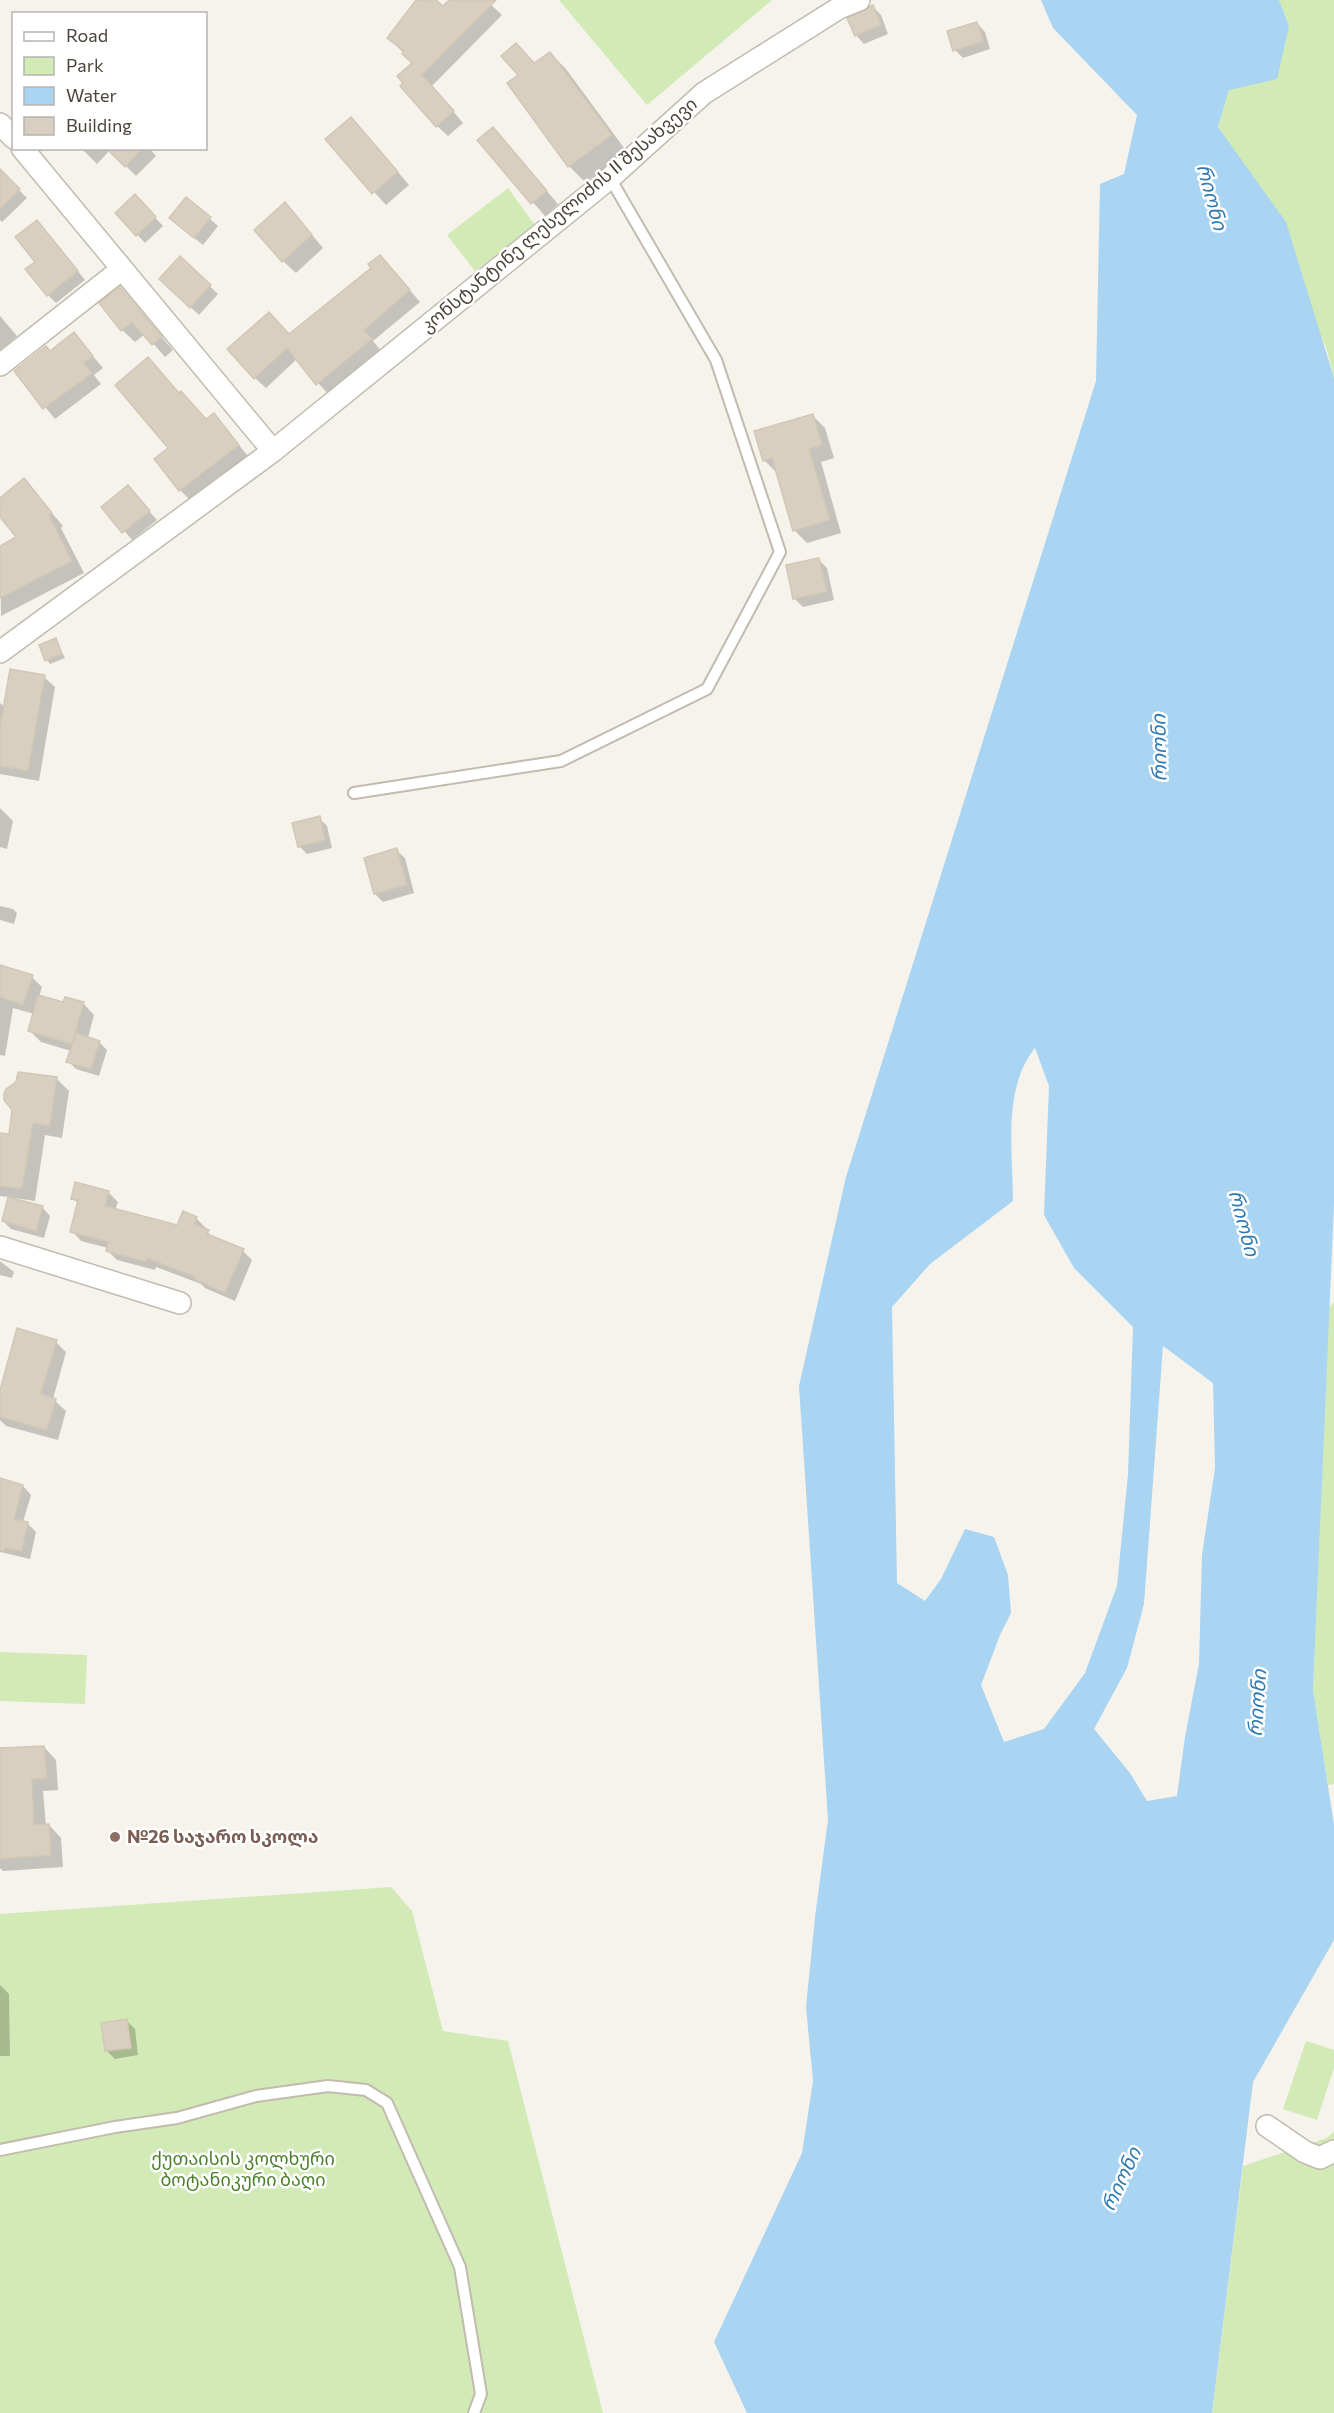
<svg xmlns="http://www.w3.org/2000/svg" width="1334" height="2413" font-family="Commissioner,'Noto Sans Georgian',sans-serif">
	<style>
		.green { fill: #d2eab5 }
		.water { fill: #a9d4f2; fill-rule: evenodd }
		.shadow { fill: #0003 }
		.building { fill: #d8cfc1; stroke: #d3c7b4; stroke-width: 1.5 }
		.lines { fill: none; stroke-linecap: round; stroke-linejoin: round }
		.service-casing { stroke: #c2bbae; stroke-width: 14 }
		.minor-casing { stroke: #c2bbae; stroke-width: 24 }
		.service { stroke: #fff; stroke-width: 10 }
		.minor { stroke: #fff; stroke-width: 21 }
		.education-dot { fill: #8d6e63; stroke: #fff; stroke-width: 2 }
		.labels { text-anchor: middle; stroke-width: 5; stroke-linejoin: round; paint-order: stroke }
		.street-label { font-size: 18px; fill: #4b4439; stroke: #fff }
		.education-label { font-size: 18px; font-weight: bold; fill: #785e54; stroke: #fff; text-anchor: start }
		.park-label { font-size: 18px; fill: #4a7f2a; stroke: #fff }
		.water-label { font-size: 20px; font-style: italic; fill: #2e7ab2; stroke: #fff }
	</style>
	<rect width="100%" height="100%" fill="#f6f3ec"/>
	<!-- green -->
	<path class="green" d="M559,0H772L647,105Z
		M1279,0H1334V378L1326,347L1218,127L1229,90L1289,26Z
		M508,188L535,225L475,271L447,235Z
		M1334,1302V1784L1328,1785L1313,1691L1329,1308Z
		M0,1652L87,1655L85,1704L0,1701Z
		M391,1887L412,1911L443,2031L508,2041L603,2413H0V1914Z
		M1306,2041L1334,2050V2068L1317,2120L1283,2109Z
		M1334,2131V2413H1212L1243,2166L1327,2138Z"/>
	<!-- water -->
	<path class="water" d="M1041,0H1279L1289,26L1277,79L1229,90L1218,127L1286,222L1334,378V1204L1313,1690L1334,1825V1940L1253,2082L1212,2413H747L714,2342L802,2153L813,2081L806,2007L815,1917L828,1820L799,1386L846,1177L1096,381L1100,184L1124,174L1137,115L1053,28ZM1035,1048L1049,1086L1044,1215L1074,1268L1133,1327L1128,1474L1117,1586L1085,1673L1044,1729L1004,1742L981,1685L1000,1635L1011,1613L1008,1575L994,1537L965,1529L941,1579L925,1601L897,1583L892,1307L930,1264L1013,1201C1013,1152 1002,1089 1035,1048ZM1163,1346L1213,1383L1215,1468L1202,1555L1199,1664L1185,1737L1177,1796L1147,1801L1130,1773L1094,1729L1127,1668L1144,1604Z"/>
	<!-- shadow -->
	<path class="shadow" d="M418,0H433L444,8L451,0H486L502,15L432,86L463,123L448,136L437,126L413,63L389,38Z
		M873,7L881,15L888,34L864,44L856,35Z
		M977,23L985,32L990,49L963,58L955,50Z
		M550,53L566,69L627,152L585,182L569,166L535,64Z
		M493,129L558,204L545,216L479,141Z
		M363,131L409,185L386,205L327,140Z
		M81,148H149L156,156L136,176L110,150L97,164Z
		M0,171L27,198L2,222L0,220Z
		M135,196L163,226L145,243L117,213Z
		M187,199L218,226L203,245L179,226Z
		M297,217L323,248L296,273L283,261Z
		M45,230L85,280L56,303L48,295L37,262Z
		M180,258L218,294L199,315L169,287Z
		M390,267L420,302L373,341L381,351L328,394L297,359L266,388L255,378L290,335L373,268Z
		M120,289L173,350L165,357L145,334L135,342L122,330Z
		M0,316L17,336L0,350Z
		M74,334L103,368L94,375L101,384L55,419L16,371L50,353Z
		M180,394L207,420L214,415L248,456L190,500L180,490L170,449Z
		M813,416L825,428L834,458L821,462L841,533L807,543L794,530L777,473L764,460Z
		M24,480L63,526L61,528L84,573L1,616L0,548L18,537L0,506V500Z
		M128,487L157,520L132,540L104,507Z
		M819,560L827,568L834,600L803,607L795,599Z
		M55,639L65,658L50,664L47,660Z
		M44,677L55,687L39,781L0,774V703L5,707Z
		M0,808L13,821L7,849L0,847Z
		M319,818L327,826L332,848L307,854L299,846Z
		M396,850L405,858L414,893L383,902L375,894Z
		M0,906L13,909L17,913L14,924L0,920Z
		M0,967L32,977L42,987L39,997L64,1004L83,1003L94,1015L88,1038L99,1042L107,1050L99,1076L76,1069L68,1061L71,1051L41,1042L30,1031L34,1014L13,1008L5,1056L0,1055Z
		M19,1073L57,1079L69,1091L62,1138L45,1135L35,1201L15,1198V1200L42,1207L50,1216L44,1238L11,1229L3,1221L9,1197L0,1196V1135L10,1136Z
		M108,1192L118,1202L115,1210L178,1227L196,1218L206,1228L205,1230L215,1239L243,1251L252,1260L235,1301L205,1288L201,1284L156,1267L155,1270L117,1260L107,1250L108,1248L81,1241L72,1231L79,1204L72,1198Z
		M0,1261L14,1272L12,1278L0,1275Z
		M56,1342L66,1352L53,1399L66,1411L58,1440L6,1426L0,1420V1396Z
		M0,1480L23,1486L31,1495L23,1522L28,1524L36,1532L30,1559L0,1552Z
		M44,1747L56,1760L58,1790L43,1791L46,1826L49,1825L61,1838L63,1867L3,1871L0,1868V1750Z
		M0,1985L9,1994L10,2056H0Z
		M127,2021L135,2029L138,2055L115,2059L107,2051Z"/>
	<!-- building -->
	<path class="building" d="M416,0H436L443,6L449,0H496L422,75L454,111L436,127L400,86L403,83L397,76L412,63L402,54L404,51L387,38Z
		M873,5L881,25L855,36L847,18Z
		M977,22L983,41L953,51L947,31Z
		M516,43L534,63L550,52L612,135L568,167L507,83L518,75L501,56Z
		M351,117L398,172L372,194L325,139Z
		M493,127L547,191L531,204L477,140Z
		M106,148H143L125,167Z
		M0,169L20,189L0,209Z
		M135,194L156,217L136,236L115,213Z
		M186,197L211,217L194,238L169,218Z
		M285,202L312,235L282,262L254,230Z
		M37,220L78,271L47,296L25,269L35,262L15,237Z
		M380,255L410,290L364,330L372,339L316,385L287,348L254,379L227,349L269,312L289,334L371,268L368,264Z
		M180,256L211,285L190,308L159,279Z
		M120,287L162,337L152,345L132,322L121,331L99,303Z
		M74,332L93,356L84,363L92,373L43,409L14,371L46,346L50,351Z
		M148,357L179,393L181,391L206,419L214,413L239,445L179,491L154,459L168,448L115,385Z
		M813,414L822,445L809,449L830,520L793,531L772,458L763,461L754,431Z
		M24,478L52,513L49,515L72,561L0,598V546L16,537L0,517V498Z
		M128,485L150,511L122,533L101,507Z
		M819,558L827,592L793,599L786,565Z
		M56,638L62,654L45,661L39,645Z
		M10,669L45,675L28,771L0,766V727Z
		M320,816L325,840L298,847L292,823Z
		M397,848L407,885L374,894L364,858Z
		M0,965L33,975L23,1005L0,997Z
		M38,995L63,1002L65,997L84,1002L72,1044L28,1031Z
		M76,1033L100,1041L91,1069L66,1062Z
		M18,1072L57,1077L50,1126L33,1123L22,1189L0,1186V1133L9,1134L12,1110L4,1100V1094L6,1089L16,1082Z
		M75,1182L109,1191L105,1206L177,1225L183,1211L197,1217L194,1224L209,1230L207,1234L244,1249L225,1293L194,1279L195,1277L147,1258L146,1262L106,1251L108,1242L70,1232L78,1200L71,1199Z
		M8,1197L43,1206L36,1231L2,1221Z
		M17,1328L57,1340L41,1394L56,1399L47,1430L0,1417V1390Z
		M0,1478L23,1485L14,1519L28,1522L22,1551L5,1548L4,1551L0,1550Z
		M44,1746L47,1778L32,1779L34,1825L49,1824L51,1855L0,1859V1748Z
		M127,2019L131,2048L105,2051L101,2023Z"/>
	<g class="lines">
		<!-- service casing -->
		<g class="service-casing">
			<path id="service" d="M354,793L561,761L707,689L780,552L716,360L610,178
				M0,2150L115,2127L177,2118L256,2096L328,2086L366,2090L387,2103L460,2267L481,2394L474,2413"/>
		</g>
		<!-- minor casing -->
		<g class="minor-casing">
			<path id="minor" d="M0,124L14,138
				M22,148L273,451
				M0,365L122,269
				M0,652L273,451L610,178L704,93L839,8L859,0
				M0,1247L180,1303
				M1267,2126L1305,2152L1320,2158L1334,2151"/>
		</g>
		<!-- service -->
		<use href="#service" class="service"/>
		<!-- minor -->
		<use href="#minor" class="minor"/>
	</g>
	<!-- markers -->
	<circle class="education-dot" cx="115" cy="1837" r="6"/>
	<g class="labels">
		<!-- street labels -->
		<g class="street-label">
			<text transform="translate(559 215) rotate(-40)" y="6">კონსტანტინე ლესელიძის II შესახვევი</text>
		</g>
		<!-- education labels -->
		<g class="education-label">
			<text x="127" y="1843">№26 საჯარო სკოლა</text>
		</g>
		<!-- park labels -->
		<g class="park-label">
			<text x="243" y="2165">ქუთაისის კოლხური<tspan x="243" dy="21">ბოტანიკური ბაღი</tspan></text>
		</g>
		<!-- water labels -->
		<g class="water-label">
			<text transform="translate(1212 197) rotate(75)" y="7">რიონი</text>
			<text transform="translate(1159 748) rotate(-91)" y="7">რიონი</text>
			<text transform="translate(1244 1223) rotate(75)" y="7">რიონი</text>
			<text transform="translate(1257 1703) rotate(-86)" y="7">რიონი</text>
			<text transform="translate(1121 2179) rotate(-65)" y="7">რიონი</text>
		</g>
	</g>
	<!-- legend -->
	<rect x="12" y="12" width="195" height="138" fill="#ffffff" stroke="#b7b4b0" stroke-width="1.5"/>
	<rect x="24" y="32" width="30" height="9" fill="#ffffff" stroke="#b7b4b0" stroke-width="1.5"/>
	<text x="66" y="42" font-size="18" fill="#4b4439">Road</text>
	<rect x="24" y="57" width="30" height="18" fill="#d2eab5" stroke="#b7b4b0" stroke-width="1.5"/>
	<text x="66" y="72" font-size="18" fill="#4b4439">Park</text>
	<rect x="24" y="87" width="30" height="18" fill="#a9d4f2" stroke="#b7b4b0" stroke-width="1.5"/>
	<text x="66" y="102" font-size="18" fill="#4b4439">Water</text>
	<rect x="24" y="117" width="30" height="18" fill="#d8cfc1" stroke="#b7b4b0" stroke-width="1.5"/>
	<text x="66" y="132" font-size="18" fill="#4b4439">Building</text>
</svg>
